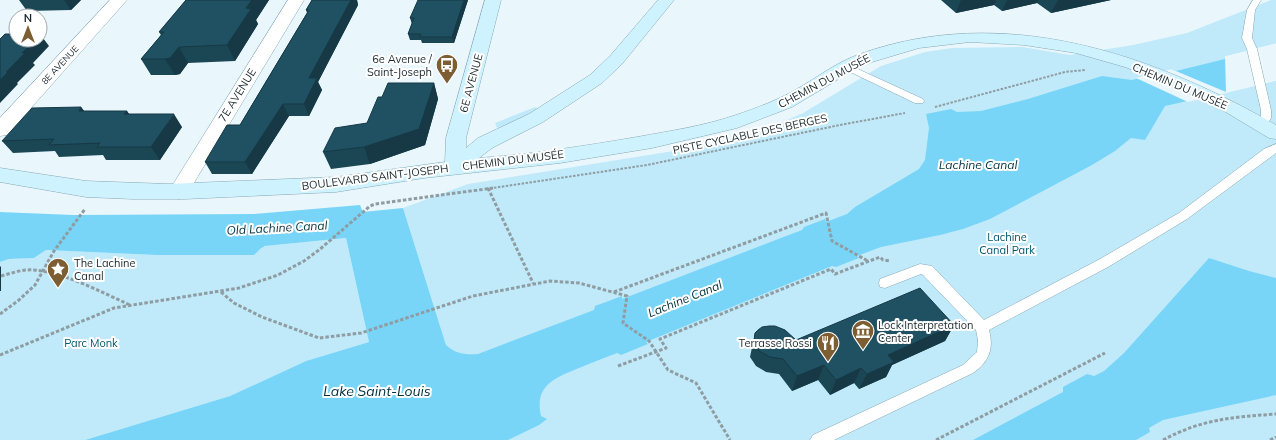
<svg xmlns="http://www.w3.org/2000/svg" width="1276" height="440" font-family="Mulish,sans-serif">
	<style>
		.green { fill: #c0eafa }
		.water { fill: #78d5f8 }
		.pier { fill: #e9f7fd }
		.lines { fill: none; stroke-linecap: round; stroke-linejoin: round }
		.lane-casing { stroke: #86a7b5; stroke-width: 1 }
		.street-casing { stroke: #86a7b5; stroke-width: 1 }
		.secondary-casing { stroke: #86a7b5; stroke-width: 1 }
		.path-far1 { stroke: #8f9da3; stroke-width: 2; stroke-dasharray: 2.5 1.5; stroke-linecap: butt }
		.path { stroke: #8f9da3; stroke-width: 3; stroke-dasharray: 3.5 2; stroke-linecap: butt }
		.lane { fill: #fff; fill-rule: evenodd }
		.street { fill: #fff; fill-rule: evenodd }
		.secondary { fill: #cff2ff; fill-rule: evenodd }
		.wall { fill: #1b4654 }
		.shaded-wall { fill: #163945 }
		.building { fill: #1f5162; stroke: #163945 }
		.labels { text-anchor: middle; stroke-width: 4; stroke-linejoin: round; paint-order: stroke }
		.far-street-label { font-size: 9px; fill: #1b292e; stroke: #fff }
		.poi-label { font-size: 11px; fill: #1b292e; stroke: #fff; text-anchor: end }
		.street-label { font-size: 11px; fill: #1b292e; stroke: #fff }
		.park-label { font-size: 11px; fill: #00556c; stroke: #fff }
		.water-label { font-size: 12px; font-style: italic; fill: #02303e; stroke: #fff }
		.near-water-label { font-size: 14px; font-style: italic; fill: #02303e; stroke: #fff }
	</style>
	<rect width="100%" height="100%" fill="#e9f7fd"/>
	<!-- green -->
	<path class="green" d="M1271,0H1276V440H435L446,345L403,208L468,184L692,148L760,132L803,113L881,66L925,52L952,48L1023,47L1070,55L1133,45L1187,33Z
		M535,107L539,109C527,118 511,124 497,128L495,123Z
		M346,238L369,342L306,361L230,396L85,440H0V262L9,259L34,258L46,250L156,255L260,249L265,246Z"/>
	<!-- water -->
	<path class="water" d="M1276,43V81L1165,106L1145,140L1131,138L1115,151L1092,165L990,219L963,229L940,235L881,247L857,256L859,258L836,267L832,266L646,342L648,344L621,355L617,353C604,358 591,363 579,368C555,378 534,385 541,416L547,419L539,425L508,440H85L230,396L306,361L369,342L346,238L265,246L260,249L254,255H156L46,250L34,258L9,259L0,262V212L73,215L254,214L360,205L363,212L403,208L446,345C456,354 465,355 478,354L594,310L595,306L622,296V299L802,230L804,227L825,219L826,222L847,214L855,207L919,169L925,160L929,128L926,114L951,109L957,112L981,111L1028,99L1102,76L1132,80L1171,69L1176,71L1225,59V56Z
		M1209,258L1249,271L1276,278V395L1163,420L1149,428L1150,432L1136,440H973L1063,392V387L1087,374L1094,376L1104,371L1124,353Z"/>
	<!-- pier -->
	<path class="pier" d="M1276,43V81L1188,102L1136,78L1171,69L1226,92L1225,56Z"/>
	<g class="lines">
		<!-- lane casing -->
		<g class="lane-casing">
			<path id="lane" d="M1253,0H1261L1255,10L1252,38L1257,49L1271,110V118L1266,126L1262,127L1257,124L1261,118V110L1247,49L1242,38L1247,10Z
				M847,64L923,99L924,101L923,103H915L844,69L842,67Z
				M1276,144V153L1187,219L1108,267L989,330C994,349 989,362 973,373L834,440H810L813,435L963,365L977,352L978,340L976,330L923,275L921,274L885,288L880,287L879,283L880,279L920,264L932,266L984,320L1100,259L1179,213L1264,149Z"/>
		</g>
		<!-- street casing -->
		<g class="street-casing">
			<path id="street" d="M110,0H127L7,135L0,136V118Z
				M288,0H304L186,196L179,199L172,196L168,191L172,186Z"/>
		</g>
		<!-- secondary casing -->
		<g class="secondary-casing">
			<path id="secondary" d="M485,0H501L466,138V148L478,138L529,114L590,75L610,56L658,0H674L622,64L602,83L543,122L492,148L479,158C532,154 585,146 637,137C670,131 704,126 736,115C757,108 778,100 797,89C818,77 837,62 860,54C1003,3 1150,53 1276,125V139L1269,138L1224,111L1176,87L1125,67L1076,53L1024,45L970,42L919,48L872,62L852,71L792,107L737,128L652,148L560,163L424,178L336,192L185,199H133L86,197L0,182V168L86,181L168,184L336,177L445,162L446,138Z"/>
		</g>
		<!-- path-far1 -->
		<path class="path-far1" d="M935,107L1065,72L1085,70
			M486,189L647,165L840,125L905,113"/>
		<!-- path -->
		<path class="path" d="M488,188L533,283
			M1,276C12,273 23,269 34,270C66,273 101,292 130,305
			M221,292L234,303L262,317L319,338L361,333L473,296L550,281L579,283L627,296L623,323L649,341L668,370L696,383L730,440
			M614,292L826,213L832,241L868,261
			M0,314L19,300L35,285L54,251L85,209
			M0,355L114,308L239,288L278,275L304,261L319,250L370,206L375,204L493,188
			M618,366L666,348L660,339L831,269L835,274L880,257L883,260L890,261
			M936,440L1105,353
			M1163,440C1202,419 1233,417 1276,414
			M1270,440L1276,437"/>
		<!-- lane -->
		<use href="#lane" class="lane"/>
		<!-- street -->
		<use href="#street" class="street"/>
		<!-- secondary -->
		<use href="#secondary" class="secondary"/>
	</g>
	<!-- wall -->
	<path class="wall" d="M19,0H81L71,10L27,11Z
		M186,0H269L256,20L258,24L235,61L188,63L180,74L175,75H151L141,59L161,35L159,32Z
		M312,0H357L358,5L318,82L322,90L309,116H289L252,174H212L205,162L240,125L307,13L306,10Z
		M468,0L454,43H422L421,40H410L408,34L412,24L410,18Z
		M941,0H1111L1051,13L1037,3L1002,11L994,5L956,13Z
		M434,83L438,99L425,145L370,164L331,169L323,152L367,123L382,97Z
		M81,107L84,111H127L129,114L182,127L160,160H106L103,155L59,157L55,151L13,153L2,141Z
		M954,325L945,341L892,365L886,377L859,389L854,383L830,395L818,380L792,391L779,374L766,372L756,366L750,357L755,333L796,340Z"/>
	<!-- shaded-wall -->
	<path class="shaded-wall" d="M64,0H81L71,10Z
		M252,0H269L256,20L258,24L235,61L227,45L246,8Z
		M347,0H357L358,5L318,82L322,90L309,116L304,104L309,78Z
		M464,0H468L454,43L452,37Z
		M961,0H996L994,5L956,13Z
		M1007,0H1039L1037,3L1002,11Z
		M1058,0H1111L1051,13Z
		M40,34L49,46L33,63L35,65L17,83L18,84L0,103V80L22,53L35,40H40Z
		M179,47L188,63L180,74L175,75L165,59Z
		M434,83L438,99L425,145L370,164L364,147Z
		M283,104L289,116L252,174L245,162Z
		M81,107L91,120L79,111Z
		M127,111L135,123L124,114Z
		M174,114L182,127L160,160L151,147Z
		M0,266L1,267V291H0Z
		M954,325L945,341L892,365L886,377L859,389L867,374L888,355Z
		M824,365L818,380L792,391L797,376Z
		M861,368L854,383L830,395L836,380Z"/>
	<!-- building -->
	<path class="building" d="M186,0H252L246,8L251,9L227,45L179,47L170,58L165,59H141L164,32H159Z
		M312,0H351L309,78H317L304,104H283L245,162H205L227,125H240L309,10H306Z
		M418,0H464L452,37H420L421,34H408L414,18H410Z
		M5,34H16V40H35L22,53H25L6,72H8L0,80V39Z
		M388,83H434L419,129L364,147L323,152L335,128L367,123L378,97H382Z
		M81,107L79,111H127L124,114H174L151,147H97L100,143L49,145L54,139L2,141L32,108Z
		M920,288L954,325L888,355L894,362L867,374L861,368L836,380L824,365L797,376L783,359L770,357L759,351L754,341L755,333L758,330L762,327L769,326H775L785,330L796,340Z"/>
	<!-- icons -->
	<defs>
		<g id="bus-pin" transform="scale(1.15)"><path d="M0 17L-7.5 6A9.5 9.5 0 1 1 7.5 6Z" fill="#7c5e32" stroke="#fff"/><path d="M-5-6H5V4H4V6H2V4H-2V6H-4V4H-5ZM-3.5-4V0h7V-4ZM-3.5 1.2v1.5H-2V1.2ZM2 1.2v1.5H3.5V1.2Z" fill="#fff"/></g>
		<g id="sight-pin" transform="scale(1.15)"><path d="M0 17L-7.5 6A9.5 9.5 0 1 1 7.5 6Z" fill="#7c5e32" stroke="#fff"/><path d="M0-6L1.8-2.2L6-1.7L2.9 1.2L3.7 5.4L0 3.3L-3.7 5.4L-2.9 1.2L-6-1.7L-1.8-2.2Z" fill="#fff"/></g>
		<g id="museum-pin" transform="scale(1.15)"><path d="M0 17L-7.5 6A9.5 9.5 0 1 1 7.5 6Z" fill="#7c5e32" stroke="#fff"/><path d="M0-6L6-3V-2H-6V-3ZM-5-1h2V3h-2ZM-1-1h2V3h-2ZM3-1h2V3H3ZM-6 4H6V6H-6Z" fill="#fff"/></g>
		<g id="restaurant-pin" transform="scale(1.15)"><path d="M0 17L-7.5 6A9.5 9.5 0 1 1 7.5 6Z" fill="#7c5e32" stroke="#fff"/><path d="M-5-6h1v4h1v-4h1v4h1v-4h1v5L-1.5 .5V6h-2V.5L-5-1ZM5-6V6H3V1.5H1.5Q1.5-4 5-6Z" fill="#fff"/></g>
	</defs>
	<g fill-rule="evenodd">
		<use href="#bus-pin" x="447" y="65"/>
		<use href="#sight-pin" x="58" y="269"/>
		<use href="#museum-pin" x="863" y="331"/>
		<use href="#restaurant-pin" x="828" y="343"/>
	</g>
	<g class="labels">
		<!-- far-street labels -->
		<g class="far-street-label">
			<text transform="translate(60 65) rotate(-47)" y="3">8E AVENUE</text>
		</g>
		<!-- poi labels -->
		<g class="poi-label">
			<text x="432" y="63">6e Avenue /<tspan x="432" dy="13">Saint-Joseph</tspan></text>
			<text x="74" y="267" text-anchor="start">The Lachine<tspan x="74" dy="13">Canal</tspan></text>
			<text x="878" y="329" text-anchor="start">Lock Interpretation<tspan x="878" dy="13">Center</tspan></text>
			<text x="812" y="347">Terrasse Rossi</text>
		</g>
		<!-- street labels -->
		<g class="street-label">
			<text transform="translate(824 81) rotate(-28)" y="4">CHEMIN DU MUSÉE</text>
			<text transform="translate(471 83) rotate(-75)" y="4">6E AVENUE</text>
			<text transform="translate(1180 86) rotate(23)" y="4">CHEMIN DU MUSÉE</text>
			<text transform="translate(237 95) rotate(-58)" y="4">7E AVENUE</text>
			<text transform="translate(750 134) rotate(-12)" y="4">PISTE CYCLABLE DES BERGES</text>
			<text transform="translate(513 160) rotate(-7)" y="4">CHEMIN DU MUSÉE</text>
			<text transform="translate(375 177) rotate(-7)" y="4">BOULEVARD SAINT-JOSEPH</text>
		</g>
		<!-- park labels -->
		<g class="park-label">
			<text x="1007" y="241">Lachine<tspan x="1007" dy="13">Canal Park</tspan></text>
			<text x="91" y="347">Parc Monk</text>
		</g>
		<!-- water labels -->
		<g class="water-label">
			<text x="978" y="169">Lachine Canal</text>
			<text transform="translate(277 228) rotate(-3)" y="4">Old Lachine Canal</text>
			<text transform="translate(685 299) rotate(-22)" y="4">Lachine Canal</text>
		</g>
		<!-- near-water labels -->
		<g class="near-water-label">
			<text x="377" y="396">Lake Saint-Louis</text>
		</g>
	</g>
	<!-- north arrow -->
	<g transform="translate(28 28)"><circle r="19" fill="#ffffff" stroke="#a4a9ab"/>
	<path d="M0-3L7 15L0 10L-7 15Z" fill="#7c5e32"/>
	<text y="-6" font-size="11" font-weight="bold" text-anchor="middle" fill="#1b292e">N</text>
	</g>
</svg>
